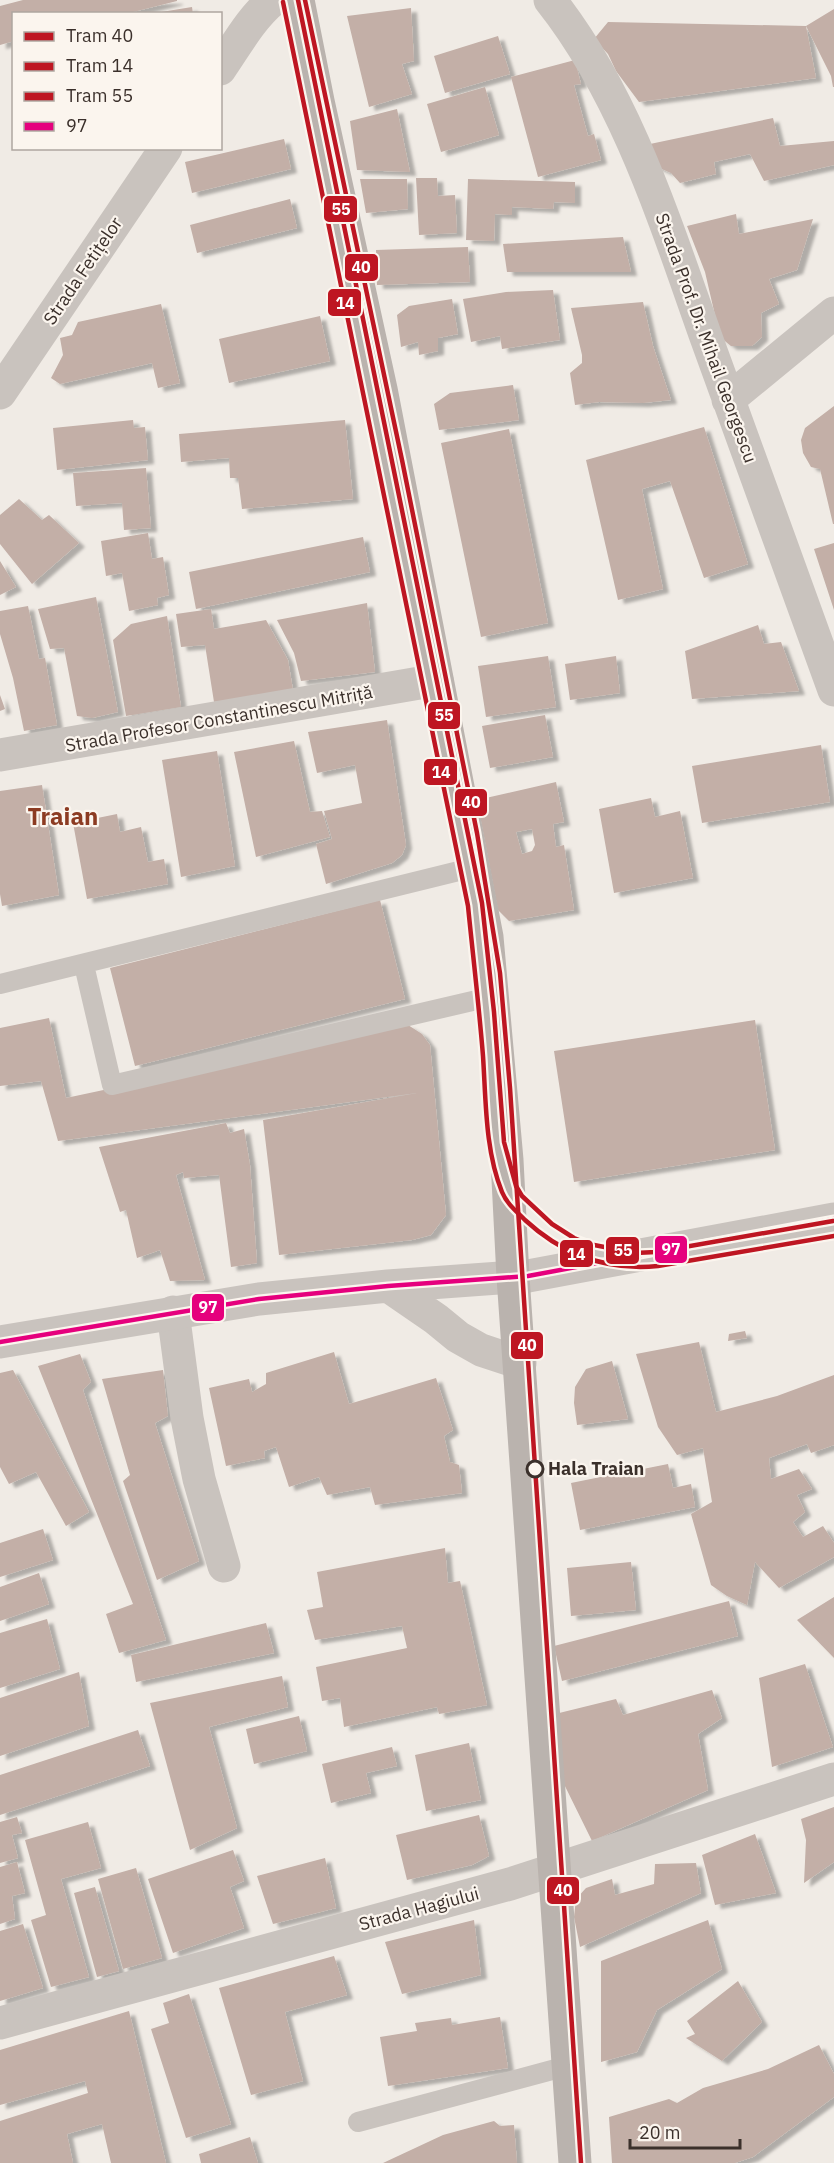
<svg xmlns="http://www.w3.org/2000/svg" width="834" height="2163" font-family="'IBM Plex Sans',sans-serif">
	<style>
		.building { fill: #c3afa7; fill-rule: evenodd; filter: url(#shadow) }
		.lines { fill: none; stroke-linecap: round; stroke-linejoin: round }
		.service { stroke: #c9c3be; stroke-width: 20 }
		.minor { stroke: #c9c3be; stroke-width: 33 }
		.tertiary { stroke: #c9c3be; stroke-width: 33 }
		.secondary { stroke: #bab3ae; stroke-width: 33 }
		.bus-1-casing { stroke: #fbf5ee; stroke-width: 9 }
		.bus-1 { stroke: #e5007d; stroke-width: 4.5 }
		.tram-1-casing { stroke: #fbf5ee; stroke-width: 9 }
		.tram-2-casing { stroke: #fbf5ee; stroke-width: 9 }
		.tram-3-casing { stroke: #fbf5ee; stroke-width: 9 }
		.tram-1 { stroke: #be1622; stroke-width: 4.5 }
		.tram-2 { stroke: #be1622; stroke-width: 4.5 }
		.tram-3 { stroke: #be1622; stroke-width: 4.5 }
		.stop-dot { fill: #fbf5ee; stroke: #3b302b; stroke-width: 3 }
		.labels { text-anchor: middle; stroke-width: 4.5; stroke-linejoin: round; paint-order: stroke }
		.street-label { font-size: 18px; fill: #3b302b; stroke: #fbf5ee }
		.stop-label { font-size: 18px; font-weight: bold; fill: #3b302b; stroke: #fbf5ee; text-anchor: start }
		.district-label { font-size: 24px; font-weight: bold; fill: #8c3b22; stroke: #fbf5ee }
		.line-badge { stroke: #fbf5ee; stroke-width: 2 }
		.badge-label { font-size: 16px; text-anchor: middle; font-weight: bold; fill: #fff }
	</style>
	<defs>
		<filter id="shadow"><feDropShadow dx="6" dy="4" stdDeviation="1.5" flood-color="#0004"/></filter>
	</defs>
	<rect width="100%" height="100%" fill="#f0ebe5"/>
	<!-- building -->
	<path class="building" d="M23,0H177V1L125,14H14V41L0,45V6Z
		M192,7L193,14H161V12Z
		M411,8L414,61L402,64L412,94L369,107L347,16Z
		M834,9V87H833L831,76L806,26Z
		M608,22L806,26L816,78L639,102L616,71L608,54L594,39Z
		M498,36L510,74L445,93L434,56Z
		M575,60L581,84L574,85L588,136L594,134L601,160L538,177L511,77Z
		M485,87L499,135L441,152L427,104Z
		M397,109L410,172L357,170L350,121Z
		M773,118L780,146L834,141V165L764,181L750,154L714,162L716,174L680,183L671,173L655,166L650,144Z
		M284,139L291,169L192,193L185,162Z
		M416,178H437L438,196L455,195L457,233L419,235Z
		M360,179H407L408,209L366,213Z
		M468,179L575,182V203L554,202L553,209L512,207V215L495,214L494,241L466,240Z
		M290,199L297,228L197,253L190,225Z
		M736,214L739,234L813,219L797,270L769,279L779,304L761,313L762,337L752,346H731L720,337L705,272L687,226Z
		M623,237L631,272H507L503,244Z
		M468,247L470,282L377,285L376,250Z
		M553,290L560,340L502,349L500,336L471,342L463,299L506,292Z
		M452,299L458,334L438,338V351L419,355L418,342L401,347L397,315L409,306Z
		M643,302L653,346L671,400L643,403L599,402L575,405L570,373L582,363V355L571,308Z
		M161,304L180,383L158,388L152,363L60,384L51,378L63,355L60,338L72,335L78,322Z
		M320,316L330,361L229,383L219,339Z
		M513,385L519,420L439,430L434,404L450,393Z
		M834,406V524H833L820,469L811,467L803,453L801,440L805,428Z
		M133,420L134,428L145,427L148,460L57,470L53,428Z
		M345,420L353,499L242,509L238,478H230L229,458L181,462L179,434Z
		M704,427L748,564L704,578L670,481L642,489L663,589L618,600L586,460Z
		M509,429L548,623L481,637L441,443Z
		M146,468L151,528L124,530L122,503L76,506L73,473Z
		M19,499L42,520L49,515L79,543L32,584L0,544V515Z
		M148,533L152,559L163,557L169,595L157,598L158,605L129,611L122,573L106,576L101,541Z
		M363,537L370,572L196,609L189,572Z
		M834,543V610L814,549Z
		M0,561L16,587L0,595Z
		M96,597L118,712L92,718L77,716L64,648L50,649L38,609Z
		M367,603L375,672L301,681L294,653L277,620Z
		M28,606L39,659L45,658L57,725L24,731L13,678L0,634V611Z
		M211,609L214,629L266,620L288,660L293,690L214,702L205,645L181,647L176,614Z
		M167,616L181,707L126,716L113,640L131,624Z
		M758,625L764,644L781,642L799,691L692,699L685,651Z
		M548,656L556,707L486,717L478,666Z
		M616,656L620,693L570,700L565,664Z
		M0,695L5,709L0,711Z
		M545,715L553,757L490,768L482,726Z
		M387,720L406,845L402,855L392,863L326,884L316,844L332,839L324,811L362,803L355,765L317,773L308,732Z
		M294,741L310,812L322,811L330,837L256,857L234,752Z
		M821,745L830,802L702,823L692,766Z
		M217,751L235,866L181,877L162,760Z
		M556,782L564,822L553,824L556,847L564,845L574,910L509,921L498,910L477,800ZM532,829L535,845L532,851L522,854L516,832Z
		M42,785L59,895L2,906L0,894V791Z
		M651,798L655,817L680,811L693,878L614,893L599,809Z
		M117,814L120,832L141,827L148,862L164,859L168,884L87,899L73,823Z
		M380,900L405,999L135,1066L110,968Z
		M49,1018L66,1098L408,1025L422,1034L430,1045L446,1215L431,1235L412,1240L279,1255L263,1120L417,1093L58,1141L41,1081L0,1086V1028Z
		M755,1020L775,1150L574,1182L554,1051Z
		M226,1123L230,1133L244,1129L250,1165L257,1263L231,1267L219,1175L184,1178L183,1172L176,1175L205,1280L170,1281L160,1250L137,1258L126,1210L120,1212L99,1147Z
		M745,1331L747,1338L728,1341L729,1334Z
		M699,1342L716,1412L777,1396L834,1375V1445L811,1453L807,1444L769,1458L771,1479L799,1469L812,1489L797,1495L805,1512L793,1522L803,1537L823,1526L834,1543V1557L779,1588L755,1562L747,1605L727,1596L711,1585L691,1514L712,1502L703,1448L677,1455L658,1427L636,1354Z
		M334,1352L349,1404L436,1378L453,1430L444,1436L450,1462L459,1465L462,1493L375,1505L370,1487L327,1495L319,1477L289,1487L276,1447L264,1451L265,1458L226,1466L209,1388L249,1379L252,1392L266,1384V1373Z
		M80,1354L91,1382L83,1390L166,1640L119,1653L106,1614L133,1604L38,1366Z
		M612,1361L628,1419L577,1425L574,1403L575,1387L586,1369Z
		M13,1370L89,1512L66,1526L36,1472L9,1484L0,1467V1373Z
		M163,1370L168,1416L155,1423L199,1561L157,1580L123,1481L130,1475L102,1379Z
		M668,1464L673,1488L691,1484L695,1507L580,1530L571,1483L630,1471L632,1478L640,1477L638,1470Z
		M43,1529L53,1560L0,1577V1543Z
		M445,1548L448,1583L460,1581L487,1705L439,1714L437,1707L344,1727L340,1698L322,1701L316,1667L407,1648L402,1626L315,1640L307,1610L323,1607L317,1572Z
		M631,1562L636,1610L571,1616L567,1568Z
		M39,1573L49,1604L0,1621V1587Z
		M834,1597V1658L797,1620Z
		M729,1601L738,1636L562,1681L554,1646Z
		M47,1619L60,1669L0,1688V1633Z
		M266,1623L274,1653L136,1682L131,1655Z
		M805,1664L833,1747L772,1767L759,1678Z
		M79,1672L89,1726L0,1756V1698Z
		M282,1676L288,1707L209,1727L237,1828L190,1850L150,1703Z
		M712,1690L722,1718L698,1734L708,1790L592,1841L560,1776L551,1715L616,1699L623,1715Z
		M299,1716L307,1751L254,1764L246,1729Z
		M138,1730L150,1766L0,1815V1775Z
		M469,1743L481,1800L426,1811L415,1755Z
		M392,1747L397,1766L366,1773L371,1793L331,1803L322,1764Z
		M834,1807V1862L804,1883L806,1840L801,1819Z
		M479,1815L489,1856L472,1865L407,1880L396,1835Z
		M17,1817L22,1833L12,1835L18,1858L0,1863V1822Z
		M88,1822L101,1868L61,1879L89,1977L51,1987L31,1920L46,1915L25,1840Z
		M755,1834L776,1893L715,1905L702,1855Z
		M233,1850L244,1881L230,1887L244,1928L173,1953L148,1879Z
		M325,1858L336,1908L273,1924L257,1876Z
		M17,1862L25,1893L12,1896L15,1919L0,1924V1867Z
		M696,1863L701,1893L580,1947L574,1917L576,1899L586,1888L612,1879L615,1895L654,1884L655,1864Z
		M136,1868L162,1958L123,1969L98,1879Z
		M95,1887L119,1971L97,1977L74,1893Z
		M474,1920L481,1975L402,1994L385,1942Z
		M708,1920L722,1969L657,2010L637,2052L601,2062V1961Z
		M23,1924L43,1988L0,2001V1931Z
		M334,1956L347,1995L285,2012L303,2081L251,2095L219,1988Z
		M738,1981L762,2022L722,2061L686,2038L695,2034L687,2021Z
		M189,1994L231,2124L186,2138L151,2029L169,2023L163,2003Z
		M129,2011L166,2163H111L102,2124L67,2134L73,2163H0V2121L88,2093L85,2081L0,2105V2050Z
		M500,2017L508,2068L388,2086L380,2037L417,2031L415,2023L451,2018L452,2025Z
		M819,2045L834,2074V2097L753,2157L735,2163H612L609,2117L669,2099L677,2103L703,2088L768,2069Z
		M494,2121L500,2126L514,2125L517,2163H383L443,2135Z
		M250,2137L258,2163H201L199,2154Z"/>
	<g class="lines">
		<!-- service -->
		<path class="service" d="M84,965L112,1085L494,996
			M0,984L475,867
			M358,2122L567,2066"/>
		<!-- minor -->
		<path class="minor" d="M550,0C627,97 666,225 707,340C749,457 792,573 834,690
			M220,69C236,46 251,18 273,0
			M0,393L166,148
			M728,400L834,313
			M0,755L437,680
			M173,1312L187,1418L199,1479L224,1566
			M0,2023L510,1884L834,1779"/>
		<!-- tertiary -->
		<path class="tertiary" d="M388,1286L436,1319L458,1337L481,1350L520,1363
			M0,1342L259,1299L388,1286L528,1276L834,1219"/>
		<!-- secondary -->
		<path class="secondary" d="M298,0L318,101L381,389L487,937L507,1160L513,1277L575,2163"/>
		<!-- bus-1 casing -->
		<g class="bus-1-casing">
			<path id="bus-1" d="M0,1342L259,1299L388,1286L528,1276L834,1219"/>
		</g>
		<!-- bus-1 -->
		<use href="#bus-1" class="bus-1"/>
		<!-- tram-1 casing -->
		<g class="tram-1-casing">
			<path id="tram-1" d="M305,0L402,460L477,833L500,973L510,1088L581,2163"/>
		</g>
		<!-- tram-2 casing -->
		<g class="tram-2-casing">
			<path id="tram-2" d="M283,2L468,906C473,956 479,1006 483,1056C486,1101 485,1150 502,1192C507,1204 516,1211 525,1220C563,1255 607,1271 658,1266L834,1236"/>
		</g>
		<!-- tram-3 casing -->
		<g class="tram-3-casing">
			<path id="tram-3" d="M298,0L482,903L494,1012L504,1142L516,1186L522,1196L552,1224L574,1238L589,1244L635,1253L656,1252L833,1221"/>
		</g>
		<!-- tram-1 -->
		<use href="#tram-1" class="tram-1"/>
		<!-- tram-2 -->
		<use href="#tram-2" class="tram-2"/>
		<!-- tram-3 -->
		<use href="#tram-3" class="tram-3"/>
	</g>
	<!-- markers -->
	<circle class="stop-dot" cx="535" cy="1469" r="8"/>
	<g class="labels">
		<!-- street labels -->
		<g class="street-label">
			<text transform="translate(83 271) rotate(-56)" y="6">Strada Fetițelor</text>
			<text transform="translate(706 338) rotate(70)" y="6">Strada Prof. Dr. Mihail Georgescu</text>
			<text transform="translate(219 719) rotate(-10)" y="6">Strada Profesor Constantinescu Mitriță</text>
			<text transform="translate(419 1909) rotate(-15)" y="6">Strada Hagiului</text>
		</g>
		<!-- stop labels -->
		<g class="stop-label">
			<text x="548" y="1475">Hala Traian</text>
		</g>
		<!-- district labels -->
		<g class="district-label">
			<text x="63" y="825">Traian</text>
		</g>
	</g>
	<g class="line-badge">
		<rect x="323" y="195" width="35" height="28" rx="6" fill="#be1622"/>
		<rect x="344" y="253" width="35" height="29" rx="6" fill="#be1622"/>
		<rect x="327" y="288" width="35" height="29" rx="6" fill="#be1622"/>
		<rect x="427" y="701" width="34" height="29" rx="6" fill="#be1622"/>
		<rect x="423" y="758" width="35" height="28" rx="6" fill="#be1622"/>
		<rect x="454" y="788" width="34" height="29" rx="6" fill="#be1622"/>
		<rect x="654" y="1235" width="34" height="29" rx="6" fill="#e5007d"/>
		<rect x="605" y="1236" width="35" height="29" rx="6" fill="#be1622"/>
		<rect x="559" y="1239" width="35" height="29" rx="6" fill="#be1622"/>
		<rect x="191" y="1293" width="34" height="29" rx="6" fill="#e5007d"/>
		<rect x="510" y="1331" width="34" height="29" rx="6" fill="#be1622"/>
		<rect x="546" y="1876" width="34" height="29" rx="6" fill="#be1622"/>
	</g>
	<g class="badge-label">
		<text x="341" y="215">55</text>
		<text x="361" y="273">40</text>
		<text x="345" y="309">14</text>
		<text x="444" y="721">55</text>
		<text x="441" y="778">14</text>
		<text x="471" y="808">40</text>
		<text x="671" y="1255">97</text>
		<text x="623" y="1256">55</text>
		<text x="576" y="1260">14</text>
		<text x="208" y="1313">97</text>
		<text x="527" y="1351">40</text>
		<text x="563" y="1896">40</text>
	</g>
	<!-- legend -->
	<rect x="12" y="12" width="210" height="138" fill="#fbf5ee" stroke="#aea6a0" stroke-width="1.5"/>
	<rect x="24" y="32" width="30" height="9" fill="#be1622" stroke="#aea6a0" stroke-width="1.5"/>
	<text x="66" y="42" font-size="18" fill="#3b302b">Tram 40</text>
	<rect x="24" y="62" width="30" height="9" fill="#be1622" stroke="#aea6a0" stroke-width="1.5"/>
	<text x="66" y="72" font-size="18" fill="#3b302b">Tram 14</text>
	<rect x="24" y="92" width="30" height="9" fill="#be1622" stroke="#aea6a0" stroke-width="1.5"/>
	<text x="66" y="102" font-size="18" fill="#3b302b">Tram 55</text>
	<rect x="24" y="122" width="30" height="9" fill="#e5007d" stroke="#aea6a0" stroke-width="1.5"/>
	<text x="66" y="132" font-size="18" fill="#3b302b">97</text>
	<!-- scale -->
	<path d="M630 2139v9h110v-9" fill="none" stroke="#3b302b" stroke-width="3"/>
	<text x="639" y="2139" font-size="18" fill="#3b302b" stroke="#fbf5ee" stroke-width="4.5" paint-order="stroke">20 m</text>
</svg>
